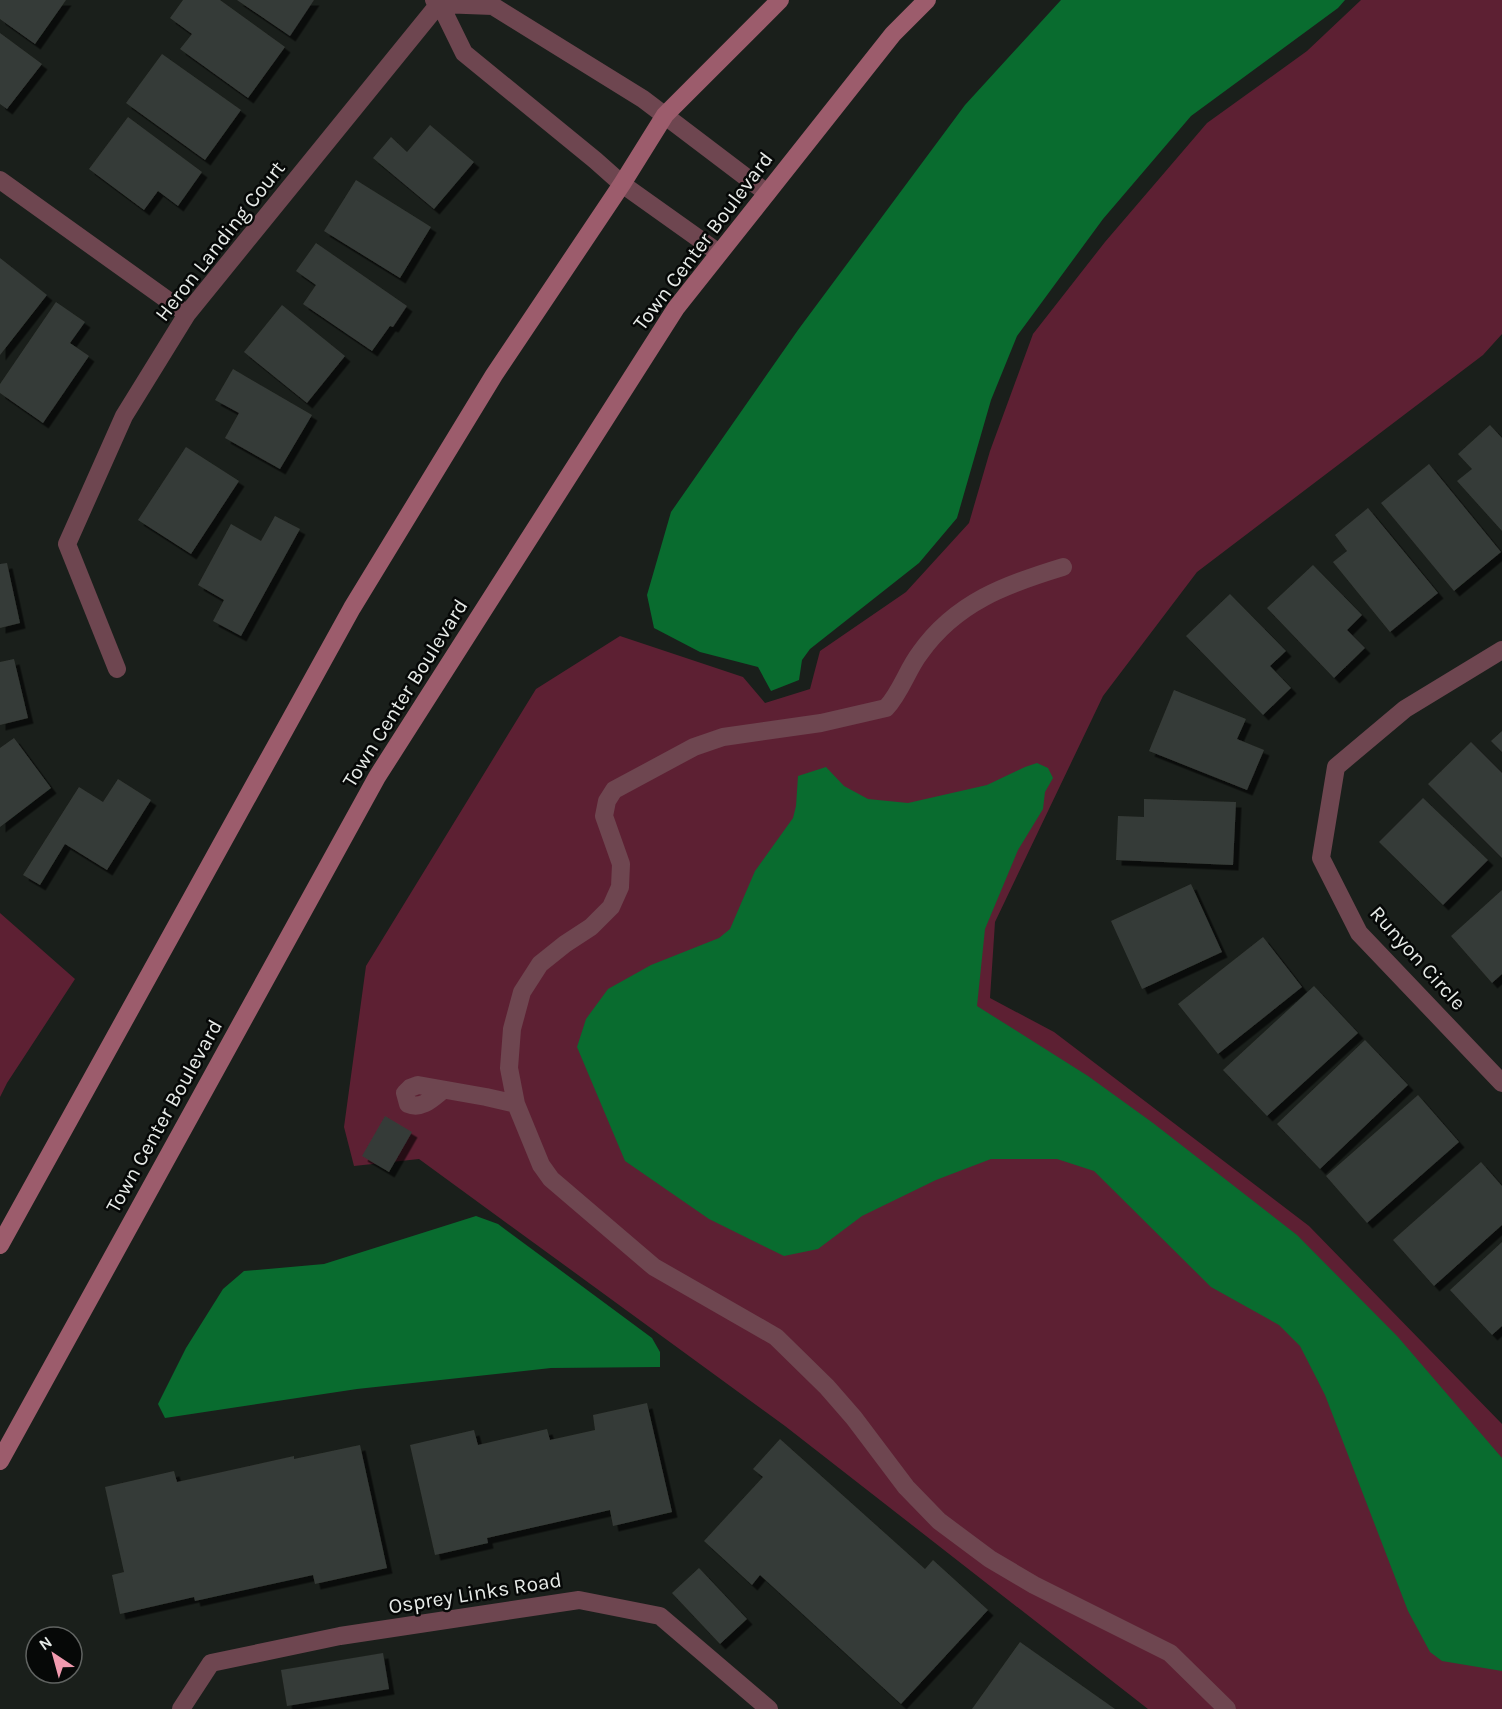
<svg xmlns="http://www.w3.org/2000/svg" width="1502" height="1709" font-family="Karla,sans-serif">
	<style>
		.green { fill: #5d2033 }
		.water { fill: #096c2f }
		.building { fill: #363b37; filter: url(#shadow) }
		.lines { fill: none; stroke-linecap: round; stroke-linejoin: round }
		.lane { stroke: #6e4650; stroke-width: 18 }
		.street { stroke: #6e4650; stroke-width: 18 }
		.secondary { stroke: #9c5c6c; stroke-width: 18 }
		.labels { text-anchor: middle; stroke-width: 5; stroke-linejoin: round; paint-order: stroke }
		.street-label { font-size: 21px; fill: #e7ebe8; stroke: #060807 }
	</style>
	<defs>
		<filter id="shadow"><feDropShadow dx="5.5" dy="5.5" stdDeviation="0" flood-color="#0009"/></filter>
	</defs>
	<rect width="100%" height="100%" fill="#1a1f1b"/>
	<!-- green -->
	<path class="green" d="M1361,0H1502V334L1483,355L1197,572L1103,696L995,922L990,998L1054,1032L1309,1226L1502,1424V1709H1148L785,1426L419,1159L354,1166L344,1127L366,966L536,689L620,636L743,677L765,703L810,689L820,651L906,592L969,523L990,451L1033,334L1105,242L1207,123L1307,51Z
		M0,913L75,979L7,1083L0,1097Z"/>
	<!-- water -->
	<path class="water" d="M1061,0H1345L1338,8L1191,116L1103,219L1017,336L991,400L957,518L919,563L810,649L802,660L799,680L771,691L758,667L700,652L654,628L647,595L671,512L798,330L965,105Z
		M1037,763L1048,768L1053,778L1045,792L1043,809L1018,850L985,929L977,1006L1088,1076L1153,1123L1297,1235L1398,1337L1502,1458V1671L1442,1661L1430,1652L1408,1611L1325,1395L1300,1346L1279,1325L1211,1287L1094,1171L1057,1159H991L936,1180L862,1216L818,1249L784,1256L709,1219L625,1161L577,1047L586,1019L608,989L651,965L719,938L730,929L755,871L793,818L796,806L798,776L826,767L844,786L868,799L908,803L987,785L1025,767Z
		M476,1216L498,1224L652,1338L660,1352V1367L551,1368L357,1389L165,1418L158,1404L186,1348L223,1289L244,1271L324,1264Z"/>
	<!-- building -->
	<path class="building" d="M0,0H66L35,44L0,19Z
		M183,0H220L285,47L248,98L180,49L192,34L170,18Z
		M237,0H314L290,36Z
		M0,33L42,64L7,109L0,104Z
		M162,54L241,110L205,160L126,103Z
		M128,117L202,172L178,206L158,191L144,210L89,169Z
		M430,125L474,162L434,209L373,158L391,137L407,152Z
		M356,180L431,227L400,278L324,231Z
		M316,243L407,306L393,327L390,326L372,351L303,304L316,285L296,271Z
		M0,258L47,295L0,355Z
		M56,302L85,322L70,343L89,356L43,423L0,393V384Z
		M282,305L345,356L307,403L244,352Z
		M233,369L312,415L280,469L225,438L239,413L215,400Z
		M1490,425L1502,438V531L1457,481L1472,469L1458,454Z
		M186,447L239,481L191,554L138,520Z
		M1429,464L1501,552L1454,591L1381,503Z
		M1368,508L1438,593L1390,632L1333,562L1347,551L1335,535Z
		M275,516L300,529L241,636L213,621L224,600L198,585L231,524L261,541Z
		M7,563L20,623L0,628V564Z
		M1313,565L1362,615L1347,630L1365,648L1334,678L1267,608Z
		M1230,594L1286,651L1270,666L1291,688L1263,715L1186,636Z
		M14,659L28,718L0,725V662Z
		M1174,690L1246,719L1237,739L1264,750L1247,790L1149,751Z
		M1502,731V752L1491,741Z
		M14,738L51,788L0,827V748Z
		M1471,742L1502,773V858L1428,784Z
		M118,779L151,800L107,870L65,844L40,885L23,875L79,787L103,802Z
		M1423,798L1488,860L1443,905L1379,842Z
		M1144,799L1236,802L1233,865L1116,860L1118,816L1144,817Z
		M1191,884L1222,952L1142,989L1111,921Z
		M1502,890V974L1492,983L1451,936Z
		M1263,937L1302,987L1218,1054L1178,1004Z
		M1314,986L1358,1033L1267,1116L1223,1070Z
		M1365,1040L1408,1085L1320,1169L1277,1124Z
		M1418,1095L1459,1142L1367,1223L1326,1176Z
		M385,1116L412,1132L389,1172L362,1156Z
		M1481,1162L1502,1186V1225L1434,1286L1393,1240Z
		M1502,1242V1326L1492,1335L1450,1290Z
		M647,1403L672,1512L613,1526L610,1510L487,1538L488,1543L435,1555L410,1445L474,1430L478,1445L547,1429L550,1440L595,1430L593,1415Z
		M780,1439L925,1569L933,1560L988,1610L901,1704L760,1575L752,1585L704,1541L763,1477L753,1469Z
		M360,1445L387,1568L315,1584L313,1575L195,1601L194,1597L120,1614L112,1575L124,1572L105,1487L174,1471L177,1482L294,1456V1459Z
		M699,1568L747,1619L720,1644L672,1593Z
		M1020,1642L1115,1709H972Z
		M383,1653L389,1689L287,1706L281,1670Z"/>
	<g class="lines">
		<!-- lane -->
		<path class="lane" d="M443,1090C433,1098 422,1110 408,1104L405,1093L410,1088L418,1085L486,1097L516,1104L541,1165L551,1179L654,1267L776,1337L827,1387L854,1418L906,1487L939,1521L990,1559L1034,1585L1170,1653L1227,1709
			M516,1104L509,1068L512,1029L522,992L540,964L565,944L591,927L611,907L620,887L621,864L604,816L607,801L614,790L694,747L723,737L821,723L886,708C901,692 907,670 920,653C956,602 1007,584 1063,567"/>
		<!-- street -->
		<path class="street" d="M434,0L440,4L464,53L595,160L622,184L719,253
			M440,4L493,6L643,99L767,193
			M0,180L187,314
			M1502,650L1405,709L1336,767L1321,858L1359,933L1502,1083
			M117,669L67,544L124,416L187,314L442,0
			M181,1709L211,1663L340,1636L579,1600L660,1616L769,1709"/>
		<!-- secondary -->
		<path class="secondary" d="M0,1245L352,608L494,375L622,184L665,115L780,0
			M0,1461L377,777L676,308L893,34L927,0"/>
	</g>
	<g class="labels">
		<!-- street labels -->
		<g class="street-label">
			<text transform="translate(220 241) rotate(-52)" y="7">Heron Landing Court</text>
			<text transform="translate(703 241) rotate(-53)" y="7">Town Center Boulevard</text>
			<text transform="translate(405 693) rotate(-58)" y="7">Town Center Boulevard</text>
			<text transform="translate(1418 958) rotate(48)" y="7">Runyon Circle</text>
			<text transform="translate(164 1116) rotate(-61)" y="7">Town Center Boulevard</text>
			<text transform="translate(475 1593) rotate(-9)" y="7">Osprey Links Road</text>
		</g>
	</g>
	<!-- north arrow -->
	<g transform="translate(54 1655) rotate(324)"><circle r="28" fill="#060807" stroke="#606361" stroke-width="1.5"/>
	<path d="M0-4.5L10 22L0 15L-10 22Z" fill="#f29aaf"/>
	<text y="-9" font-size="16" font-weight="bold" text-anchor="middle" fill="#e7ebe8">N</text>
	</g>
</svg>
